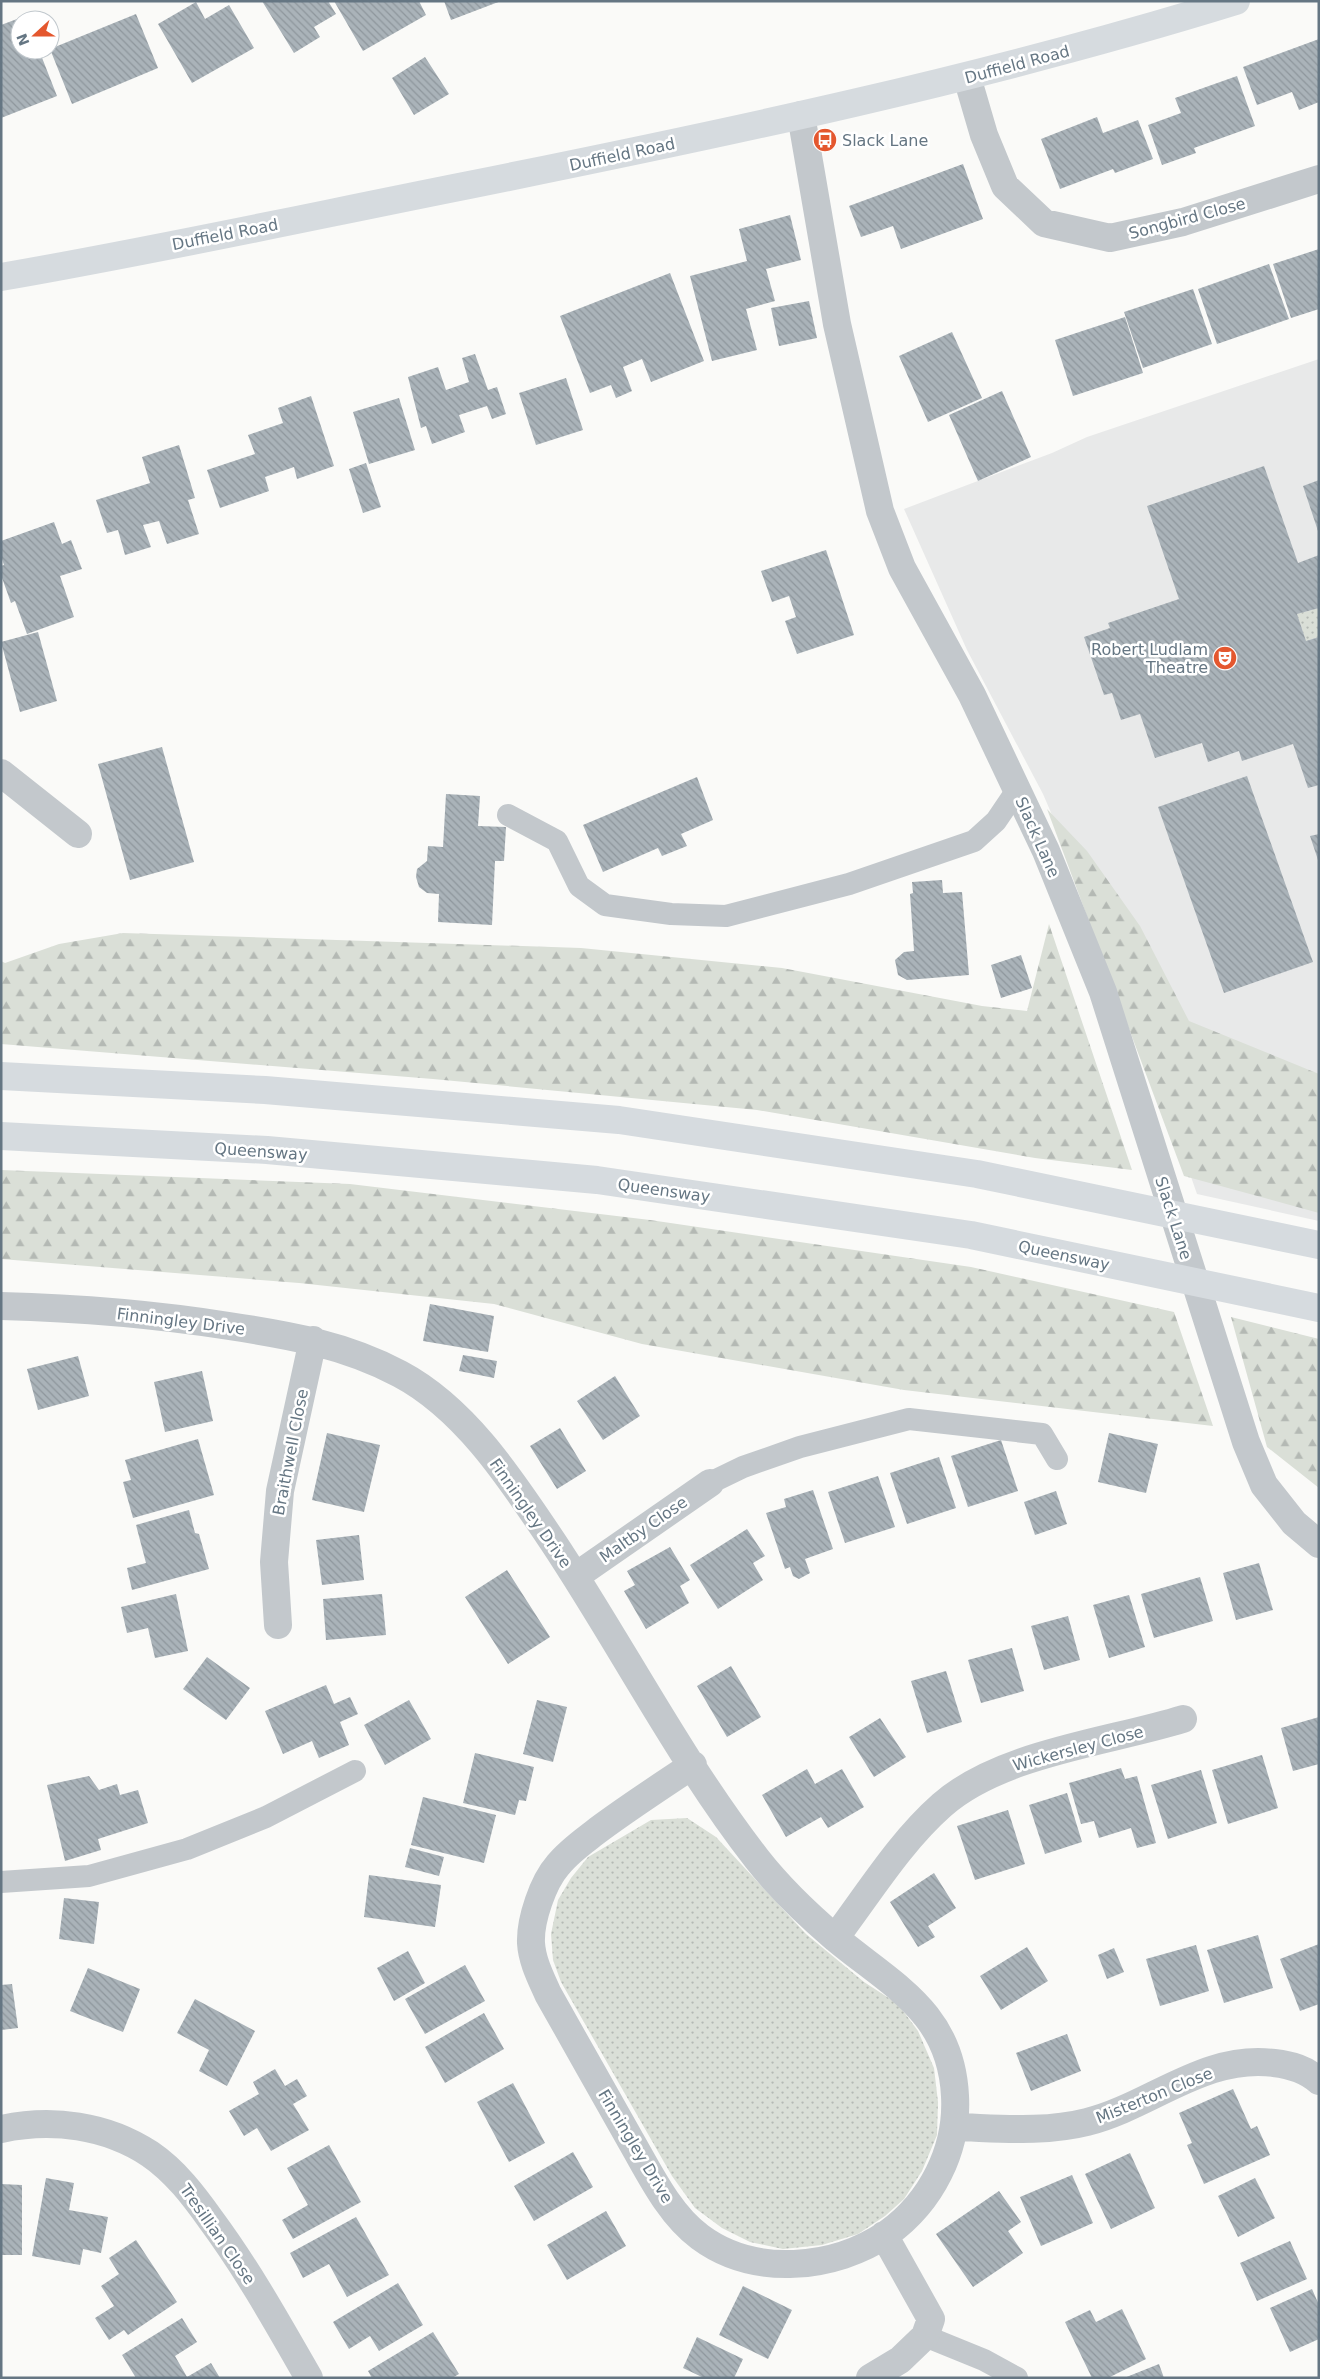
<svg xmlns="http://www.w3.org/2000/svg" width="1320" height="2379" font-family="'DejaVu Sans',sans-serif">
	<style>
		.built { fill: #e8e9e9 }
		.grass { fill: url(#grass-dots) }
		.forest { fill: url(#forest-firs) }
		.building { fill: url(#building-back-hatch) }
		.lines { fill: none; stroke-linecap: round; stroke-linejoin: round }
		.lane { stroke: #c3c8cc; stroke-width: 22 }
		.street { stroke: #c3c8cc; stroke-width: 28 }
		.primary { stroke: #d6dbdf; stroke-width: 28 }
		.highway { stroke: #d6dbdf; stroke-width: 28 }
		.labels { text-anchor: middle; stroke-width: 5; stroke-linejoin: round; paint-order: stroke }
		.street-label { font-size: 16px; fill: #657683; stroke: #fff }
		.poi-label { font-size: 16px; fill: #657683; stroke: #fff; text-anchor: start }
	</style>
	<defs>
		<pattern id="grass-dots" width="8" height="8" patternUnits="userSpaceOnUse" patternTransform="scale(1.25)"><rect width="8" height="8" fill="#dadfd7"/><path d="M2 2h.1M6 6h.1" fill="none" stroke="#b4b9b4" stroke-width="1.8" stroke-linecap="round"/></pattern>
		<pattern id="forest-firs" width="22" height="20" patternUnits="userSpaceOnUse" patternTransform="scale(1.25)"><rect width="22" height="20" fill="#dadfd7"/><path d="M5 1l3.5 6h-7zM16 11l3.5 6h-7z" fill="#b4b9b4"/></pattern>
		<pattern id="building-back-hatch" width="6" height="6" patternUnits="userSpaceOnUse" patternTransform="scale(1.25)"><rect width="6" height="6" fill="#aab3b9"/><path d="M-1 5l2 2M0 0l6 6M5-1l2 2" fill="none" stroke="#8e969c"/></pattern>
	</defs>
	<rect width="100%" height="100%" fill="#fafaf8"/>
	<!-- built -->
	<path class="built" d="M1319,359V1221L1197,1194L1118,968L1043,794L967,650L904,509L1052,453L1087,437Z"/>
	<!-- grass -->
	<path class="grass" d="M1319,608V637L1306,641L1297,614Z
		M687,1818L716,1837L806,1934L864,1982L898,2004L918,2031L934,2068L938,2102L937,2135L922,2171L904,2199L885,2216L858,2234L822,2245L783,2249L750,2242L722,2228L695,2208L672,2176L561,1982L553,1960L551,1934L558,1900L571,1878L588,1857L651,1820Z"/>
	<!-- forest -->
	<path class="forest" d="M1047,809L1087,851L1140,926L1189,1021L1319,1074V1213L1184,1176Z
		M1049,924L1132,1170L1035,1158L757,1110L433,1079L1,1044V961L5,963L59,944L123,933L581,948L782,968L982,1006L1027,1011Z
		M1,1170L350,1184L650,1220L971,1267L1174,1312L1213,1426L904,1390L642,1344L494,1304L299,1283L1,1259Z
		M1231,1317L1319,1339V1488L1267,1447Z"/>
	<!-- building -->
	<path class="building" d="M262,1H328L336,14L314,27L320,37L294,53Z
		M334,1H419L426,15L363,51Z
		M444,1H501L451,20Z
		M196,2L205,19L229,5L254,48L192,83L158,24Z
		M136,14L158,68L72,104L50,49Z
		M25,16L27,20H20V50H39L57,96L1,118V25Z
		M1319,39V102L1299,110L1292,92L1257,105L1243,67Z
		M425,57L449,94L414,115L392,78Z
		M1237,76L1255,126L1194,148L1196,153L1162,165L1148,125L1181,113L1175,98Z
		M1097,117L1103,133L1138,120L1153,159L1115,173L1113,169L1060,189L1041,139Z
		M963,164L983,219L901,249L893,226L861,237L849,206Z
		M790,215L801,260L766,269L775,301L746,309L757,350L712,361L690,276L747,261L739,229Z
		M1319,249V309L1291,318L1273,264Z
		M1269,264L1289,319L1217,344L1198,289Z
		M670,273L704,361L651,382L642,359L623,367L632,391L616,398L611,385L590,393L560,316Z
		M1193,289L1212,344L1143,368L1124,312Z
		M809,301L817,338L779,346L771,308Z
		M1125,317L1143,373L1073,396L1055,340Z
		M952,332L982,398L928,422L899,356Z
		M475,354L488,390L497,387L506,414L492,419L487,406L459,415L465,432L432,444L426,426L421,428L408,377L438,367L446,390L469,382L462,358Z
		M566,378L583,430L536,445L519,393Z
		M1002,391L1031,457L978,481L949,415Z
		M311,396L334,466L297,479L294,467L265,477L269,491L220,508L207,470L255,454L248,435L283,423L278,408Z
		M399,398L415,450L369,464L353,412Z
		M179,445L195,498L188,500L199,534L167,544L159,521L143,525L151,547L125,555L118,530L107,533L96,500L150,483L142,457Z
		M366,463L381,507L363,513L349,469Z
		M1264,466L1298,563L1319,555V608L1297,614L1306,641L1319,637V785L1308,788L1293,744L1242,761L1239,751L1208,762L1202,743L1155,758L1140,714L1121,720L1112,693L1104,695L1084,637L1110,628L1108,623L1179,599L1147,506Z
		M1319,480V531H1318L1303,486Z
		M54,522L62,544L71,540L82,569L60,576L74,617L27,634L15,601L11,603L1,575V566L4,565L1,556V541Z
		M826,550L854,635L797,654L785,621L796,617L789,596L772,602L761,571Z
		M38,632L57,701L20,712L1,642Z
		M162,747L194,862L130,880L98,764Z
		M1247,776L1313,962L1224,993L1158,807Z
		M697,777L713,820L681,834L687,846L662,856L658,848L603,872L583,825Z
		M446,794L480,796L478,826L506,827L504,861H495L492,925L438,922L439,894L427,893L419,887L416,877L417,869L427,861L428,846L443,847Z
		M1319,834V860H1318L1310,836Z
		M942,880L943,893L962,892L969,975L907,980L898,975L895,960L904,952L914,951L910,894L913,893L912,882Z
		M1021,955L1032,988L1001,998L991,965Z
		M430,1304L494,1316L488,1352L423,1341Z
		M463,1355L497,1361L494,1378L459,1371Z
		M78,1356L89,1396L38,1410L27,1369Z
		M202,1371L213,1421L165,1432L154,1382Z
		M615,1376L640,1416L603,1440L577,1401Z
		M560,1428L586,1471L557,1489L530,1446Z
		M327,1433L380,1445L364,1512L312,1500Z
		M1109,1433L1158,1444L1146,1493L1098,1482Z
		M198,1439L214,1495L133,1518L123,1482L131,1480L125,1460Z
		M1001,1440L1018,1491L968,1507L951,1456Z
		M939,1457L956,1508L907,1524L890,1473Z
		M878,1476L895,1527L845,1543L828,1492Z
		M813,1490L833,1549L805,1559L810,1573L799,1579L793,1576L790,1567L785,1569L766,1513L786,1507L784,1499Z
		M1056,1491L1067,1524L1035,1535L1024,1502Z
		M189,1510L195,1533L199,1534L209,1569L132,1590L127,1568L146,1563L136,1525Z
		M747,1529L765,1556L753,1563L763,1580L718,1609L690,1565Z
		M359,1535L364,1580L322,1585L316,1540Z
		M670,1547L690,1580L680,1586L689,1603L646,1629L624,1591L635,1585L627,1571Z
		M1259,1563L1273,1610L1236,1620L1223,1573Z
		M507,1570L550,1637L508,1664L465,1597Z
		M1200,1577L1213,1621L1154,1638L1141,1594Z
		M176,1594L188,1651L155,1658L148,1628L127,1633L121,1607Z
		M382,1594L386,1635L326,1640L323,1599Z
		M1129,1595L1145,1647L1109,1658L1093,1605Z
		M1068,1616L1080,1660L1044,1670L1031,1626Z
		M1012,1648L1024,1691L981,1703L968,1660Z
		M207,1657L250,1688L226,1720L183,1689Z
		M731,1666L761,1717L727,1737L697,1686Z
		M946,1671L962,1722L927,1733L911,1681Z
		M326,1685L334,1704L350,1697L358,1714L340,1722L349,1745L319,1758L312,1741L283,1754L265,1711Z
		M409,1700L431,1739L385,1765L364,1725Z
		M537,1700L567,1707L553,1762L523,1754Z
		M1319,1717V1764L1293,1771L1281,1728Z
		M880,1718L906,1757L874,1777L849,1737Z
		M475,1753L534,1767L526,1801L519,1800L515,1815L463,1803Z
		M1262,1755L1278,1808L1228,1824L1212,1770Z
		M1121,1768L1125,1779L1137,1776L1156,1843L1137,1848L1131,1828L1099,1838L1094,1821L1081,1824L1069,1783Z
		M807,1769L815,1784L842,1769L864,1807L828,1828L821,1817L786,1837L762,1795Z
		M1201,1770L1217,1823L1168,1839L1151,1785Z
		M89,1776L99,1790L117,1784L120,1795L138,1790L148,1823L98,1839L101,1850L65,1861L47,1785Z
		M1067,1793L1082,1842L1045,1854L1029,1805Z
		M423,1797L496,1815L484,1863L411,1845Z
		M1008,1810L1025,1864L975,1880L957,1826Z
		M410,1848L444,1857L439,1876L405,1867Z
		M934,1873L956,1908L928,1926L935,1937L918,1947L890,1902Z
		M369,1875L441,1885L435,1927L364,1917Z
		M64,1898L99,1902L94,1944L59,1939Z
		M1258,1935L1273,1988L1224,2003L1207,1950Z
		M1319,1944V2004L1300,2011L1280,1959Z
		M1196,1945L1209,1991L1160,2006L1146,1959Z
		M1027,1947L1048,1981L1001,2010L980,1976Z
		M1114,1948L1124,1972L1107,1979L1098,1955Z
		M408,1951L425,1983L394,2001L377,1968Z
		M465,1965L485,2001L425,2034L405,1999Z
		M88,1968L140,1989L123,2032L70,2011Z
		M12,1984L18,2028L1,2030V1985Z
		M195,1999L255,2031L227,2086L199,2071L209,2050L177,2033Z
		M484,2013L504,2049L445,2083L425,2047Z
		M1067,2034L1081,2071L1031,2091L1016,2053Z
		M275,2069L285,2086L297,2079L307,2096L293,2104L309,2130L271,2151L257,2128L244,2136L229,2111L259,2094L253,2082Z
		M513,2083L545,2143L509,2162L477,2102Z
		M1233,2089L1251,2129L1257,2126L1270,2155L1204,2184L1187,2145L1192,2143L1179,2113Z
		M329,2145L361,2202L293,2239L282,2220L308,2205L287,2168Z
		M573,2152L593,2187L534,2221L514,2186Z
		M1130,2153L1155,2208L1111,2229L1085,2174Z
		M1072,2175L1093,2223L1041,2246L1020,2197Z
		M46,2178L74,2183L69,2210L108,2217L101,2253L83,2249L80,2265L32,2256Z
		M1255,2178L1275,2218L1238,2237L1218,2196Z
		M1,2184L22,2185V2255H1Z
		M999,2191L1021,2222L1008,2231L1023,2253L973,2287L936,2234Z
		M606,2211L626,2246L567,2280L547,2245Z
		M356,2217L389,2275L347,2297L329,2264L303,2278L290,2253Z
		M136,2240L177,2302L128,2335L124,2330L109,2340L95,2318L114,2306L101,2286L119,2274L109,2258Z
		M1290,2241L1307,2279L1257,2301L1240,2263Z
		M398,2283L423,2325L379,2351L370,2336L349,2349L333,2322Z
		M743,2286L792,2310L768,2359L719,2335Z
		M1312,2289L1319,2305V2339L1290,2352L1270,2308Z
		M1122,2309L1146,2359L1108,2378H1092L1065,2322L1090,2310L1096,2322Z
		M182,2318L197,2342L175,2356L187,2377L211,2363L220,2378H136L122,2355Z
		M433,2332L459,2374L452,2378H372L368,2371Z
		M697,2337L743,2359L734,2378H704L683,2368Z
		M1159,2364L1164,2378H1124Z"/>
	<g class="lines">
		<!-- lane -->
		<path class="lane" d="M508,815L557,841L579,886L605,905L671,914L726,916L849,884L974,841L996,821L1017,790
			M710,1483L743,1467L800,1447L909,1419L1042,1434L1057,1459
			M1,1882L89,1876L187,1849L266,1817L355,1771
			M925,2336L984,2360L1017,2378"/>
		<!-- street -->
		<path class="street" d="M967,77L984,135L1005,186L1044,223L1110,238L1183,222L1319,179
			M801,115L837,324L880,511L902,568L972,695L1046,851L1103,992L1246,1442L1264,1485L1294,1523L1319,1544
			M1,773L78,834
			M1,1306C78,1308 153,1314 229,1326C289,1335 346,1345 400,1374C466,1409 512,1481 553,1542C622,1646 680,1760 757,1859C779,1887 807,1914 834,1937C891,1985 951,2011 955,2096C958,2150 931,2202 888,2233C834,2270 754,2277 700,2237C669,2214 650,2174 631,2141C603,2092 576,2043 548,1994C541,1978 532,1961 531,1943C530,1920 543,1882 558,1865C569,1851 584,1841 598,1830C629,1807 661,1786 693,1765
			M576,1576L710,1483
			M278,1625L274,1562L280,1491L313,1340
			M835,1938C869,1893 900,1842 942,1805C1001,1753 1109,1742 1183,1719
			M954,2127C997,2128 1044,2133 1087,2122C1151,2106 1204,2054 1274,2063C1291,2065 1306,2069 1319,2081
			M1,2129C52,2118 106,2125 150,2154C175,2171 194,2196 211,2220C248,2270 278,2324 309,2378
			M870,2378L900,2360L925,2336L931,2319L884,2235"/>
		<!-- primary -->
		<path class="primary" d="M1,277C158,250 313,216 469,185C727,133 984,79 1236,1"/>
		<!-- highway -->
		<path class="highway" d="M1,1076L265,1090L619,1120L977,1174L1319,1245
			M1,1136L267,1150L597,1180L971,1235L1319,1308"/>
	</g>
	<!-- icons -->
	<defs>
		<g id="bus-disc" transform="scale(1.25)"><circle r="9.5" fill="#e4572e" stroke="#fff"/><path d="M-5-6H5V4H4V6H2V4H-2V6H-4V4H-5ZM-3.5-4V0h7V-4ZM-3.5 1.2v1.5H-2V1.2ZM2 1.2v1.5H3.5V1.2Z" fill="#fff"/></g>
		<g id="theatre-disc" transform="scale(1.25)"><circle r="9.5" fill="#e4572e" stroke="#fff"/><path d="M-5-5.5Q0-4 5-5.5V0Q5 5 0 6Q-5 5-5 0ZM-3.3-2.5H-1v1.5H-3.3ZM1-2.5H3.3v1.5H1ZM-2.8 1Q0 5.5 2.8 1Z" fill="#fff"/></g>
	</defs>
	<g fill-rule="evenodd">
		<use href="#bus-disc" x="825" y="140"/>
		<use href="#theatre-disc" x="1225" y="658"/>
	</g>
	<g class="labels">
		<!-- street labels -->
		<g class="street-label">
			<text transform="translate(1017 64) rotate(-15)" y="6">Duffield Road</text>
			<text transform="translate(622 154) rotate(-12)" y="6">Duffield Road</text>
			<text transform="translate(1187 218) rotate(-15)" y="6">Songbird Close</text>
			<text transform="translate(225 234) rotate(-11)" y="6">Duffield Road</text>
			<text transform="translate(1038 837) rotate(66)" y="6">Slack Lane</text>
			<text transform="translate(261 1151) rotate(4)" y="6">Queensway</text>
			<text transform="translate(664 1190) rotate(8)" y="6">Queensway</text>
			<text transform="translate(1174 1218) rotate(72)" y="6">Slack Lane</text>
			<text transform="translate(1064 1255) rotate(12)" y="6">Queensway</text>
			<text transform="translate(181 1321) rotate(7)" y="6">Finningley Drive</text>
			<text transform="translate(290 1452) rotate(-79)" y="6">Braithwell Close</text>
			<text transform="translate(531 1513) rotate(55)" y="6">Finningley Drive</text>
			<text transform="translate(643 1529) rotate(-35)" y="6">Maltby Close</text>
			<text transform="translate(1078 1748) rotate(-15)" y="6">Wickersley Close</text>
			<text transform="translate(1154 2095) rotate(-22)" y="6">Misterton Close</text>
			<text transform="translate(636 2146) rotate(59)" y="6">Finningley Drive</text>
			<text transform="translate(218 2234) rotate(55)" y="6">Tresillian Close</text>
		</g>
		<!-- poi labels -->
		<g class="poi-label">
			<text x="842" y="146">Slack Lane</text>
			<text x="1208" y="655" text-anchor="end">Robert Ludlam<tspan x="1208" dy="18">Theatre</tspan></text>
		</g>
	</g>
	<!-- border -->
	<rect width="1320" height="2379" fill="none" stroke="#657683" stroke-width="5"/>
	<!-- north arrow -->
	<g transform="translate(35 35) rotate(249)"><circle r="24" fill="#ffffff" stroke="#c1c8cd"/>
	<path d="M0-4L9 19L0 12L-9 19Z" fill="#e4572e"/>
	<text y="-8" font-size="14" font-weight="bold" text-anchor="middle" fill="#657683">N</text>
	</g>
</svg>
